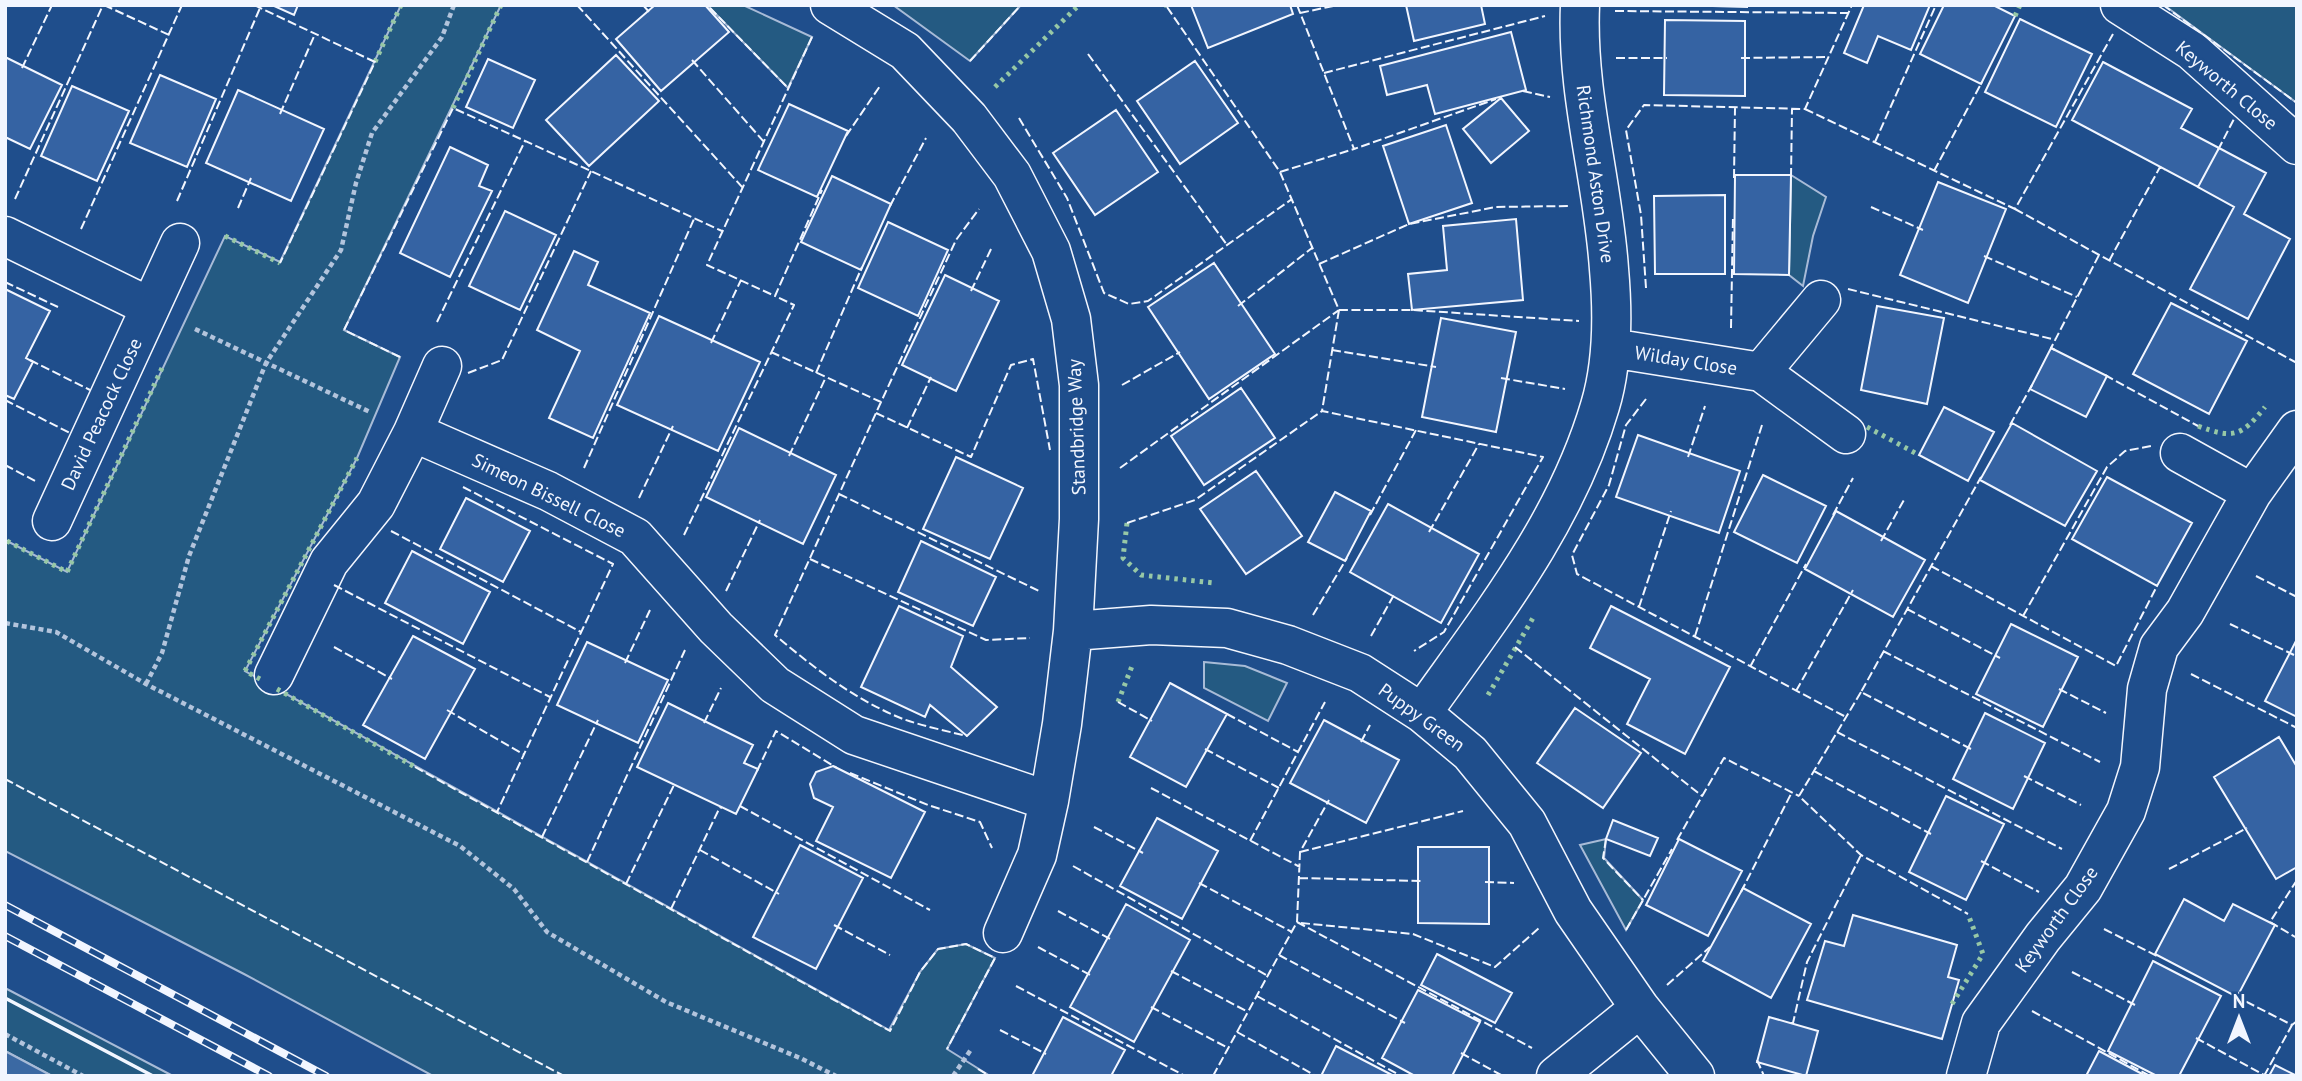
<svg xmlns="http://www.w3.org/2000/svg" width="2302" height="1081" font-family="'PT Sans',sans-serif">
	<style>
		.green { fill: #245a82; stroke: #a8bbd7; stroke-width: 2 }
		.water { fill: #3b69a3; stroke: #a8bbd7; stroke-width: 2 }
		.building { fill: #3563a3; stroke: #f2f6ff; stroke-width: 2 }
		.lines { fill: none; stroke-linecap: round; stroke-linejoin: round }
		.minor-casing { stroke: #f2f6ff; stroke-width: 41 }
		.path { stroke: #b3c4dc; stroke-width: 4.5; stroke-dasharray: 5 3.5; stroke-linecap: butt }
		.minor { stroke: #1f4e8c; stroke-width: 38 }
		.rail-casing { stroke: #f2f6ff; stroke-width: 8 }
		.rail { stroke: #1f4e8c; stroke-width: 5; stroke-dasharray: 16; stroke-linecap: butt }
		.hedge { stroke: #97c8a6; stroke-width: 5; stroke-dasharray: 3.5 5; stroke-linecap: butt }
		.fence { stroke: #f2f6ff; stroke-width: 2; stroke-dasharray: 9 3.5; stroke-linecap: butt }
		.wall { stroke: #f2f6ff; stroke-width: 3.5 }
		.labels { text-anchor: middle; stroke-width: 5; stroke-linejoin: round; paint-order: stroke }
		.street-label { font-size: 19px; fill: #f2f6ff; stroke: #1f4e8c }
	</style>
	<rect width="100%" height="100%" fill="#1f4e8c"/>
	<!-- green -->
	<path class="green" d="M401,5H501L344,330L400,357L357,458L245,671L889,1030L920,972L938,949L966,944L995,958L947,1049L990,1076H433L244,974L5,851V540L67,572L225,236L280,262Z
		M707,5H743L812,37L788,88Z
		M893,5H1021L970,61Z
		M2163,5H2297V103L2168,8Z
		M1791,175L1826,197L1813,236L1803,286L1789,275Z
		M1204,662L1245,666L1287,683L1268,721L1204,688Z
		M1606,839L1604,858L1643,900L1626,930L1580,845Z
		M5,988L173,1076H52L5,1051Z"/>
	<!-- water -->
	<path class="water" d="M5,1051L52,1076H5Z"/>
	<!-- building -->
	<path class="building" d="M272,5H298L294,15Z
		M655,5H705L729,32L661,91L616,39Z
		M1191,5H1290L1293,14L1208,48Z
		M1406,5H1481L1485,24L1414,41Z
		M1677,5H1747V7Z
		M1864,5H1930L1911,50L1878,36L1867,63L1844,53Z
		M1944,5H1993L2015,16L1981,84L1920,54Z
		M2020,19L2092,54L2056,127L1985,92Z
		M1665,20L1745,21V96L1664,95Z
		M1511,32L1526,90L1435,114L1427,85L1387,95L1380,66Z
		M616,55L659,101L589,166L546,120Z
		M5,57L62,85L30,149L5,137Z
		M488,59L535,80L513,128L466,107Z
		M1195,61L1238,123L1180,164L1137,101Z
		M2103,62L2192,109L2181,128L2219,148L2198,187L2072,120Z
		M160,75L216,99L187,167L130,143Z
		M72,86L129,111L97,181L41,156Z
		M238,90L324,129L291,201L206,163Z
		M1501,98L1529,131L1491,163L1463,129Z
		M789,104L848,131L817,197L758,170Z
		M1116,110L1158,172L1095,215L1053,153Z
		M1446,125L1472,203L1409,224L1383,146Z
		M450,147L488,165L479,186L492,191L450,277L400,253Z
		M2219,148L2266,173L2244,214L2290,239L2248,319L2190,289L2234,207L2198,187Z
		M1735,175H1791L1789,275L1734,274Z
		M832,176L891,204L861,270L801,242Z
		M1938,182L2006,209L1968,303L1900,275Z
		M1725,195V274H1655L1654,196Z
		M505,211L556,235L520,310L469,286Z
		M1516,219L1523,300L1412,310L1408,274L1447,270L1443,226Z
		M888,222L948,250L918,316L858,288Z
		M574,251L598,262L588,285L650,313L593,438L549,418L580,351L537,330Z
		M1214,263L1275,354L1209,399L1148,307Z
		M945,275L999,301L956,391L902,365Z
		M5,289L50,311L26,358L33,362L14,399L5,395Z
		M2171,303L2247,341L2209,414L2133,374Z
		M1877,306L1944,318L1927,404L1861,390Z
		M659,316L760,362L718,451L617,405Z
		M1441,318L1516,332L1496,432L1422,417Z
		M2051,348L2107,376L2086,417L2030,389Z
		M1241,388L1275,438L1204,485L1171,436Z
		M1944,407L1994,432L1968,481L1919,455Z
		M2012,423L2097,471L2065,526L1980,480Z
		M739,428L836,475L803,544L706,497Z
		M1638,435L1740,471L1719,533L1616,497Z
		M956,457L1023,488L990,559L923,529Z
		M1256,471L1302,536L1246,574L1200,509Z
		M1763,475L1826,506L1797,563L1734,532Z
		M2107,477L2192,523L2157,586L2072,539Z
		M1335,492L1371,511L1345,561L1308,542Z
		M466,498L530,531L503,582L440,549Z
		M1388,504L1479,554L1441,623L1350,572Z
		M1836,511L1925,560L1893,617L1805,569Z
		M921,541L996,577L973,626L898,592Z
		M412,551L490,592L463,644L385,603Z
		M899,606L963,636L951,667L997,707L967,736L930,705L925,717L861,687Z
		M1611,606L1730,667L1685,754L1627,724L1650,679L1590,648Z
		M2011,624L2078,657L2043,727L1976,694Z
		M413,636L475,669L425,759L363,725Z
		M2297,639V717L2265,701Z
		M587,642L668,680L638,743L557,705Z
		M1170,683L1227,714L1186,787L1130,757Z
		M668,703L753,745L744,763L758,769L736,814L637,767Z
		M1575,708L1641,753L1603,808L1537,763Z
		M1985,713L2045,743L2013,809L1953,779Z
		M1324,720L1399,760L1366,823L1290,783Z
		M2279,737L2297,767V867L2276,879L2214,777Z
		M833,766L925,812L891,878L816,841L833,807L814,798L810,784L816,772Z
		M1946,796L2004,824L1966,900L1909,872Z
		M1157,818L1218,851L1182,919L1120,886Z
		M1613,820L1658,838L1650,856L1606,839Z
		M1679,839L1742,871L1708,936L1646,905Z
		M800,845L863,878L816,969L753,937Z
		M1418,847H1489V924L1418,923Z
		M1743,888L1811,924L1771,998L1703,961Z
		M2184,899L2224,921L2233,904L2275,925L2237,997L2155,954Z
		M1126,904L1190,940L1134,1042L1070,1007Z
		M1853,915L1957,945L1948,977L1959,980L1942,1039L1807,1000L1825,941L1844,946Z
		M1437,954L1512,993L1495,1023L1421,985Z
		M2153,961L2221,996L2179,1076H2157L2108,1051Z
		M1418,990L1480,1022L1452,1076H1415L1382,1058Z
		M1063,1017L1125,1050L1111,1076H1032Z
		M1769,1017L1818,1031L1806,1076L1757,1062Z
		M1336,1046L1394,1076H1321Z
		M2099,1051L2146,1076H2086Z
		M2275,1065L2297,1076H2269Z"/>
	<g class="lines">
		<!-- minor casing -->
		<g class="minor-casing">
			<path id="minor" d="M830,5L905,51L969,118L1012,175L1051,251L1071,319L1079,385V519L1073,631L1062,724L1049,801L1037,855L1003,933
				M2120,5L2192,51L2297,145
				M5,236L150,307
				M1611,348L1761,372L1846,434
				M1761,372L1821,300
				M413,432L442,366
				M2180,453L2252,493
				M52,521L180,243
				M1073,631L1151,625L1227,628L1288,645L1360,673L1422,713L1470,753L1527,823L1573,911L1640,1008L1695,1076
				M274,675L329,562L376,504L413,432L548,491L635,537L716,628L775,685L854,735L1049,801
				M1422,713C1491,616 1566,522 1600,406C1613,363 1613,314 1609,269C1603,180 1576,95 1580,5
				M1556,1076L1640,1008
				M1966,1076L1981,1023L2043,937L2083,888L2126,811L2140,767L2147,689L2159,647L2185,612L2252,493L2297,430"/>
		</g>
		<!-- path -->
		<path class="path" d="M195,329L370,412
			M5,623L56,632L146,684L460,846L514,889L547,932L666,1002L800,1058L836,1076
			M146,684L162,653L189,556L266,363L341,250L356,183L372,133L442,37L454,5
			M5,1034L83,1076
			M953,1076L972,1048"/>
		<!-- minor -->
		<use href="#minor" class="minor"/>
		<!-- rail casing -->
		<g class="rail-casing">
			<path id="rail" d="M5,905L326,1076
				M5,936L269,1076"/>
		</g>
		<!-- rail -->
		<use href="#rail" class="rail"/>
		<!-- hedge -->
		<path class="hedge" d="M1166,5L1167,7
			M2015,16L2020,5
			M375,62L401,5
			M995,87L1079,5
			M453,108L501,5
			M225,236L280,263
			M2198,426C2233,439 2241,437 2265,407
			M1867,427L1919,455
			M1127,523L1123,558L1141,575L1214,583
			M7,541L67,572L162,368
			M260,679L245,671L357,458
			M277,689L415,767
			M1488,695L1533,618
			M1118,702L1132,666
			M1952,1004L1983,954L1968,914"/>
		<!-- fence -->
		<path class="fence" d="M104,5L169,35
			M254,5L375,62L280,263
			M577,5L743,188
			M643,5L650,13
			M1297,5L1354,149L1496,99
			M2163,5L2297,103
			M1167,7L1280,172L1354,149
			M710,8L788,88
			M1615,11L1848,13
			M1300,13L1338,5
			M812,37L707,265L775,296L822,190
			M1088,54L1227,245
			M1616,58H1667
			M1741,58L1828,57
			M692,60L764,142
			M970,61L1021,5
			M22,68L52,5
			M1324,73L1545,16
			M1523,91L1550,97
			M1805,109L2015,209L2113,34
			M280,114L315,34
			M1019,118L1067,198L1104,293L1129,304L1148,301L1292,199
			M846,136L880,86
			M1875,142L1936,5
			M2218,150L2234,119
			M1934,171L1982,82
			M1280,172L1339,310H1412L1579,321
			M1791,177L1792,109
			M1734,178L1735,108
			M15,199L103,5
			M177,201L260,8
			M890,206L926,138
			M1871,207L1923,230
			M238,208L251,178
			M2015,209L2297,363
			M81,229L182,5
			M1984,256L2077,297
			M2109,261L2160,167L2165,170
			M1319,264L1409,224L1496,207L1569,206
			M5,282L58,307
			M1646,288L1641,215L1626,130L1644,105L1805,109L1852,5
			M1848,289L2056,340
			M971,291L992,247
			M1238,306L1312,248
			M1339,310L1322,411L1543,457L1444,632L1414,651
			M437,322L525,141
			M1731,328L1733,216
			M711,343L741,280
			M1332,350L1436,367
			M2055,350L2051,348L2099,255
			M771,352L881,402L956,240L979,209
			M400,357L344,330L453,108L722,231
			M30,360L90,390
			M468,373L502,360L591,171
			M816,373L862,267
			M2105,375L2198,426
			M1501,378L1565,389
			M1122,385L1180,352
			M1646,399L1626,425L1609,485L1572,555L1577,574L1846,717
			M5,400L70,433
			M881,402L775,635C814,668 855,700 903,719C923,726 946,731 967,736
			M876,413L971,457L1011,365L1033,359L1050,450
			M2010,425L2032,385
			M907,428L931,377
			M789,456L826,377
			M1688,457L1705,406
			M5,465L37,482
			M584,468L694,219
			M1120,468L1339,310
			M463,487L613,564L497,812
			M839,494L1039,591
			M639,498L673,426
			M1370,515L1416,430
			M1833,515L1853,478
			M1127,523L1195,500L1322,411
			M391,531L581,632
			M1429,532L1479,444
			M684,535L794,305L775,296
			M5,540L7,541
			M1881,541L1905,498
			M810,559L986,640L1030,638
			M1931,566L2116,666L2157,586
			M2256,576L2297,597
			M334,585L550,697
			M726,591L760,520
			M1639,607L1671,511
			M1907,609L2000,658
			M1313,615L1347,558
			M2023,616L2107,467L2125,451L2151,446
			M2230,624L2294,655
			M1371,636L1395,593
			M1695,636L1762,425
			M334,647L392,679
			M1515,647L1702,796
			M1883,651L2100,762
			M625,663L650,610
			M1750,667L1806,564
			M2191,674L2297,728
			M2059,689L2106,713
			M1796,691L1853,590
			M1861,692L1799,796L1861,855L1968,914
			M1118,702L1152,721
			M447,710L523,754
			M1227,714L1298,752
			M704,723L721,688
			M1837,732L2062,849
			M1361,742L1370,725
			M1205,749L1279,788
			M1971,749L1861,692L1981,477
			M415,767L890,1031L920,972L938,949L966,944L995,958L947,1049
			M757,771L776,731L837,768
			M1814,771L1931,834
			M850,773L928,805L980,822L992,848
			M2024,776L2081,805
			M5,779L564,1076
			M1151,788L1300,867
			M740,806L930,910
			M1094,827L1143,853
			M542,837L598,720
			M1606,839L1603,858L1643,900
			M1677,840L1724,758L1799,796
			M1250,841L1325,702
			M700,850L779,894
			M1300,852L1463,811
			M1981,861L2039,892
			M587,862L685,650
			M1073,866L1268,976
			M2169,869L2247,828
			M1299,878L1422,881
			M2297,880L2270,922L2297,938
			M1485,882L1514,883
			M1199,883L1292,932
			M626,884L675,783
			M1741,892L1792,792
			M671,909L720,807L722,808
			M1058,911L1112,940
			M1297,922L1532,1048
			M1301,923L1413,934L1495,967L1539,928
			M834,925L890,955
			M2104,929L2157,956
			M1626,930L1672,849
			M1038,947L1092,976
			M1279,955L1405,1023
			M1171,971L1248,1012
			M2072,972L2135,1005
			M1667,985L1710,947
			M1016,986L1185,1076
			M1257,996L1401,1076
			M2235,996L2292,1025L2297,1021
			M1151,1007L1228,1048
			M2032,1011L2150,1076
			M1791,1023H1793L1807,962L1861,855
			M1000,1030L1046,1054
			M1237,1032L1316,1076
			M2196,1038L2264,1075
			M1461,1053L1501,1075
			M1757,1060L1764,1076
			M978,1069L990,1076
			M1213,1076L1297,922L1300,852L1329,800
			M2264,1076L2292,1025"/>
		<!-- wall -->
		<path class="wall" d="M5,998L153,1076"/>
	</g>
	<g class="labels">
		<!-- street labels -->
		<g class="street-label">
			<text transform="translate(2227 85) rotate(40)" y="7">Keyworth Close</text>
			<text transform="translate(1596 174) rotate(82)" y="7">Richmond Aston Drive</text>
			<text transform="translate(1686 360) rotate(9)" y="7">Wilday Close</text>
			<text transform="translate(101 414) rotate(-65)" y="7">David Peacock Close</text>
			<text transform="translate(1076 427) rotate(-92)" y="7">Standbridge Way</text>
			<text transform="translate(549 495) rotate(26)" y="7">Simeon Bissell Close</text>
			<text transform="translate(1422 717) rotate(36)" y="7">Puppy Green</text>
			<text transform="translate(2056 919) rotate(-54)" y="7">Keyworth Close</text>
		</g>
	</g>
	<!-- border -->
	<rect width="2302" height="1081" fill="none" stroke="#f2f6ff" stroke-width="14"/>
	<!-- north arrow -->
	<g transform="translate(2239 1018)" stroke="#1f4e8c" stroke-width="5" paint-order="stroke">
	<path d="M0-5L12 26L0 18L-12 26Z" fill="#f2f6ff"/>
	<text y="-10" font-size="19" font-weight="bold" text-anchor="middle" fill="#f2f6ff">N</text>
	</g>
</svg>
